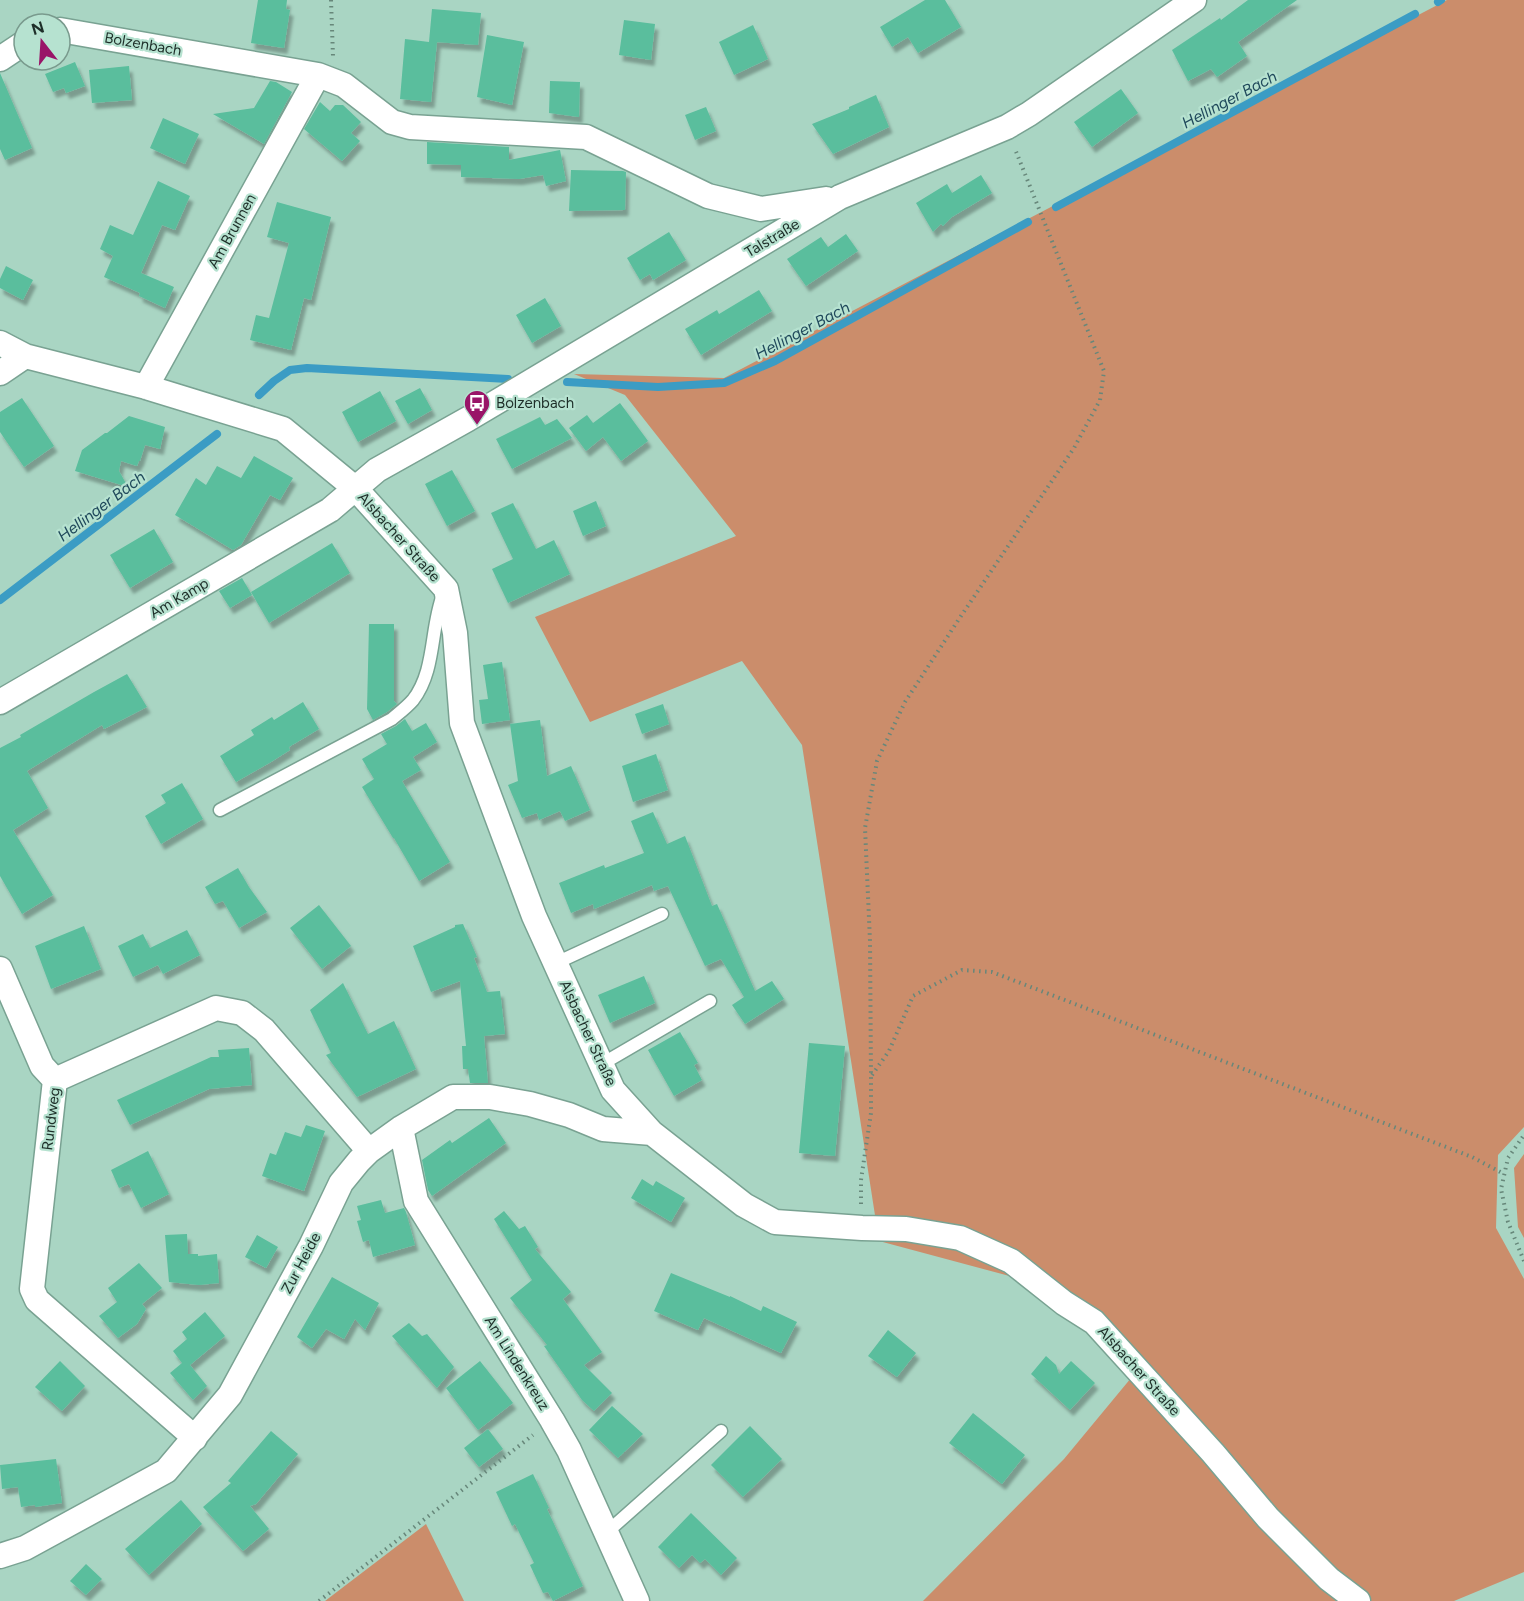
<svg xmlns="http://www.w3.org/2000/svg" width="1524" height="1601" font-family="Figtree,sans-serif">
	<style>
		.green { fill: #cb8d6b }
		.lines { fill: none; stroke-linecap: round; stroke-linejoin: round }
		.stream { stroke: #3b9cc4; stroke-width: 8 }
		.building { fill: #5abe9d; filter: url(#shadow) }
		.service-casing { stroke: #79a292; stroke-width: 15 }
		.minor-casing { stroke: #79a292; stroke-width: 27 }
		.path { stroke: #67877a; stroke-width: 4; stroke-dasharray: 1.5 4.5; stroke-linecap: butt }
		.service { stroke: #fff; stroke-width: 12 }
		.minor { stroke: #fff; stroke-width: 24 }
		.labels { text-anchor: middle; stroke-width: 4.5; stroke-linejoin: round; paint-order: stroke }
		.street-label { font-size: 15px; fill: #1e2f29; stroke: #b6e2d0 }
		.poi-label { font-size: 15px; fill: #1e2f29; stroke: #b6e2d0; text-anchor: start }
		.water-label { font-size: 16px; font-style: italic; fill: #20495b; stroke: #b6e2d0 }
	</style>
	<defs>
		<filter id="shadow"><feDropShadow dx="3.5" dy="6" stdDeviation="1.5" flood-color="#0004"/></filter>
	</defs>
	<rect width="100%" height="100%" fill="#a9d5c3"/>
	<!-- green -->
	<path class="green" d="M1447,0H1524V1127L1498,1155L1496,1228L1524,1279V1572L1454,1601H1370L1333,1575L1142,1366L1028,1281L879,1241L802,745L742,661L590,722L535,617L736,536L625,395L574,374L724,378Z
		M1524,1154V1238L1518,1227L1514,1168Z
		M1136,1372L1352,1601H923L1064,1459Z
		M426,1524L464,1601H325Z"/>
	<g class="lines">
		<!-- stream -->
		<path class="stream" d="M1438,2L1441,0
			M1056,207L1415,14
			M567,382L658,387L724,383L775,361L1028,222
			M259,395L274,381L290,370L307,368L508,379
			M0,600L217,434"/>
	</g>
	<!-- building -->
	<path class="building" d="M258,0H287L286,9L290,10L284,48L251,43Z
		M925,0H945L961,27L918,53L908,37L892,47L880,27Z
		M1248,0H1297L1238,42L1247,56L1217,77L1211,69L1188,81L1172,50L1220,18L1221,20Z
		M432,9L481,13L478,45L435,42H437L431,102L400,99L405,39L429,42Z
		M624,20L655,24L651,60L619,55Z
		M753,25L768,59L734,75L719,42Z
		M487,35L524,42L512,105L477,97Z
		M75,62L85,86L66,93L64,88L53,92L45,74Z
		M129,66L132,100L92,103L89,70Z
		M0,73L32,148L5,160L0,149Z
		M270,81L276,82L292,92L264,144L213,114L254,108Z
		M550,81L580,82L579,117L549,113Z
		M1121,89L1138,113L1092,147L1074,122Z
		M876,95L889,127L833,154L812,124L849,109V107Z
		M320,102L330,111L335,105H343L361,122L351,133L360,141L342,161L304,129Z
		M706,107L716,131L695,140L685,115Z
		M163,118L199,134L185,164L150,148Z
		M427,142L509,147V160L560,150L566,181L546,186L543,175L519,179L461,177V165L427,164Z
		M571,170L623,171L626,172L625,210L569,211Z
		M981,175L992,193L952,217L943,226L941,224L933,232L916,203L947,184L952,193Z
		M158,181L190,196L175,230L162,225L141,273L174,287L165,308L139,296L140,293L104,277L113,256L100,249L110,225L133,235Z
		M277,202L331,217L311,300L304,298L291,350L250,340L256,315L269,318L289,243L267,237Z
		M669,232L686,260L653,280L650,274L640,280L627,258Z
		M846,234L858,251L806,286L787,259L821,237L828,247Z
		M6,266L33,280L23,300L0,288V279Z
		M759,290L772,311L701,355L685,329L717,310L719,314Z
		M545,298L561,326L532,343L516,315Z
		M420,388L432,410L408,424L395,401Z
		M380,391L396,421L358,442L342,412Z
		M22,398L54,446L24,467L0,432V412Z
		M620,403L648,441L621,461L603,437L586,451L569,428L587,415L593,423Z
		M129,416L165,427L160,449L145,445L140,461H139L137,466L121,461L119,471L128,487L75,471L82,450L105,433H107Z
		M540,417L545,425L557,419L572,438L512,469L496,439Z
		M254,456L293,478L280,500L270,495L241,545L233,550L175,515L196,478L206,485L217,466L241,478Z
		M452,470L475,511L447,526L425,484Z
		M596,501L606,526L583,536L573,511Z
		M513,503L536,549L554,540L570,574L508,603L492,569L513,559L491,513Z
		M154,529L173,562L130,588L110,555Z
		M332,543L350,573L269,623L251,592Z
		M242,578L252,595L230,608L219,591Z
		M369,624H394V701L397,704L387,712L373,720L367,709Z
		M502,662L510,720L482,724L479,700L488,699L483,665Z
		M127,674L147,707L104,729L102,725L27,771L48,808L13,830L53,895L22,914L0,876V748L21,737L20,735L94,692Z
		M303,702L319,729L289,747L290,750L271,762L236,782L220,756L254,735L251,730L272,717L274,720Z
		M663,704L669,724L642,734L635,714Z
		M405,719L412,731L426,723L437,742L413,757L421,770L402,781L450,862L419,881L394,838H393L362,787L374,779L362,759L387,744L381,734L396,726Z
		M540,720L547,776L571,766L590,810L565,821L560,811L539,820L537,813L522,818L508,785L518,781L510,724Z
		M656,754L668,790L633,802L622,766Z
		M182,783L203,819L161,844L145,816L166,803L161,795Z
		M653,812L667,844L685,836L712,906L717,904L755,991L772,981L784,999L745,1024L732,1005L744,997L721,959L705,966L668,886L654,891L652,885L594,909L593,904L571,913L559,883L604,865L605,868L644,853L631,821Z
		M238,868L249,887L267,912L239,928L223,901L215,904L205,887Z
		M319,905L351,946L322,969L290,928Z
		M463,924L477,957L474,958L487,992L500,991L505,1034L484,1036L488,1083H470L468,1069H463L462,1046H466L460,981L431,992L413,946L455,927V925Z
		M84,926L101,969L51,989L35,946Z
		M187,930L200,955L163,974L158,965L133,977L118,946L143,934L150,948Z
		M644,976L655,1003L610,1023L598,995Z
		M343,983L368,1034L394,1021L416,1069L357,1097L326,1055L331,1053L310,1010Z
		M680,1032L698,1063L694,1065L702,1080L674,1096L648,1050Z
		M809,1043L845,1046L835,1156L799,1153Z
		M249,1048L252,1085L209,1089L130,1125L117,1100L211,1057H219L218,1050Z
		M489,1118L506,1143L432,1196L428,1190L422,1160L450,1140L452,1143Z
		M306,1125L325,1131L304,1191L262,1176L270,1153L276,1155L285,1132L301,1137Z
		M148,1151L169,1194L141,1208L129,1184L119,1188L111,1170Z
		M642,1179L653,1186L656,1181L685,1198L671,1222L631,1198Z
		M381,1200L385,1213L404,1208L406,1212L415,1245L373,1257L369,1240L363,1242L357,1221L361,1220L357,1206Z
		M504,1211L519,1229L525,1226L538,1247L535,1249L571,1292L563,1299L602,1352L584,1365L612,1393L594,1411L582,1400L544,1346L547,1345L510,1298L532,1280L494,1219Z
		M187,1234L188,1254H198V1256L217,1254L219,1283L199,1285L169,1282L165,1235Z
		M257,1235L278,1247L266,1268L245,1257Z
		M139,1263L162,1288L142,1304L146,1309L137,1324L118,1338L99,1316L117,1302L108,1288Z
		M671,1273L730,1297V1296L761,1311L763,1306L797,1322L781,1353L704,1318L698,1330L654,1311Z
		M332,1277L379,1303L365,1330L355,1319L344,1339L326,1329L312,1348L297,1337Z
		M205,1312L225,1336L190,1365L207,1386L193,1400L170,1373L182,1363L173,1351L187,1339L182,1332Z
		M409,1323L422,1336L427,1334L454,1367L437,1388L392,1336Z
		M888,1330L916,1353L897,1377L868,1356Z
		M1046,1356L1056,1365L1059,1374L1071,1361L1095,1383L1070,1410L1031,1374Z
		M60,1361L85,1386L62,1411L35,1387Z
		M480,1361L513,1403L478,1430L446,1388Z
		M612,1406L643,1434L618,1458L589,1430Z
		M973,1413L1025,1455L1002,1484L949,1443Z
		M750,1426L782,1459L743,1497L711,1465Z
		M488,1429L503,1449L479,1467L464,1448Z
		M271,1431L298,1454L256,1504L250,1506L269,1529L243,1551L203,1507L231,1483L228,1481Z
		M56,1459L62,1503L35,1507V1505L21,1507L18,1487L2,1489L0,1465Z
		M533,1474L549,1508L547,1509L583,1586L553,1601L548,1592L543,1593L530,1565L534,1563L515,1524L512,1526L496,1492Z
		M181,1500L202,1524L149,1575L125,1549Z
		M691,1513L737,1558L721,1575L705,1559L700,1563L692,1555L679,1568L658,1547Z
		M86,1564L102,1579L86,1595L70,1581Z"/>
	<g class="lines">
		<!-- service casing -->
		<g class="service-casing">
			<path id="service" d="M220,810L392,719C399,713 407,707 413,700C436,670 430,629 443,595
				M556,963L662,914
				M602,1064L710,1001
				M606,1533L721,1431"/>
		</g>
		<!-- minor casing -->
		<g class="minor-casing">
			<path id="minor" d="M60,30L318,75L344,85L392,122L410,127L586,137L708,196L761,209L826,199
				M0,59L24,43
				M0,343L25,356L146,387L283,429L356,489L446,589L455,633L462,723L534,916L613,1090L652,1133L744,1205L775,1222L862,1228L906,1229L960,1238L1011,1261L1064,1303L1094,1322L1213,1453L1268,1518L1329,1579L1358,1601
				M0,373L25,356
				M146,387L318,75
				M0,702L330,510L377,470L468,419L840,197L1007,127L1029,114L1194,0
				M0,969L42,1066L55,1080
				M401,1128L416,1201L552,1420L569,1450L637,1601
				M195,1438L37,1300L32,1289L55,1080L216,1008L242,1013L264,1030L369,1151
				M0,1556L25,1548L166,1471L230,1395L311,1246L341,1183L359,1161L369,1151L401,1128L453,1097H490L530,1104L569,1115L603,1129L652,1133"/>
		</g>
		<!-- path -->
		<path class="path" d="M331,0L333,56
			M872,1075L889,1051L913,996L962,970L992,972L1472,1157L1504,1174
			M861,1204V1180L871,1113V1076L870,941L865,828L877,761L905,702L959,619L1074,448L1100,400L1104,371L1015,149
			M1524,1261L1508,1222L1501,1189L1508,1158L1524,1135
			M319,1601L533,1435"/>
		<!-- service -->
		<use href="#service" class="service"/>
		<!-- minor -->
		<use href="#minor" class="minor"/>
	</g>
	<!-- icons -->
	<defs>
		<g id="bus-pin" transform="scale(1.35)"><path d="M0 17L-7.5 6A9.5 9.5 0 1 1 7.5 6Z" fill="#991468" stroke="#b6e2d0"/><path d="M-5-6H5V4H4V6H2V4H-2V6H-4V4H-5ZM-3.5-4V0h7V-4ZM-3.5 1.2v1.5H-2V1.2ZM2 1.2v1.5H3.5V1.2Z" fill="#fff"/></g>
	</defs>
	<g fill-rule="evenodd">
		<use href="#bus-pin" x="477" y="403"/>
	</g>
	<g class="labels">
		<!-- street labels -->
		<g class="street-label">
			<text transform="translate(143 44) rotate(10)" y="5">Bolzenbach</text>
			<text transform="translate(232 231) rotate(-61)" y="5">Am Brunnen</text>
			<text transform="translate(772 238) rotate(-31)" y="5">Talstraße</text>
			<text transform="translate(399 537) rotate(48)" y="5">Alsbacher Straße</text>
			<text transform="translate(179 598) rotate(-30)" y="5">Am Kamp</text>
			<text transform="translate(588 1033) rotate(65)" y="5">Alsbacher Straße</text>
			<text transform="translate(51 1119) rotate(-83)" y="5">Rundweg</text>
			<text transform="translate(301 1263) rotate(-62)" y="5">Zur Heide</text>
			<text transform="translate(517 1363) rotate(58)" y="5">Am Lindenkreuz</text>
			<text transform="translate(1139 1371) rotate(48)" y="5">Alsbacher Straße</text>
		</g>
		<!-- poi labels -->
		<g class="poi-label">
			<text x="496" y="408">Bolzenbach</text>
		</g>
		<!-- water labels -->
		<g class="water-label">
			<text transform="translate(1229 99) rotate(-28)" y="6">Hellinger Bach</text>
			<text transform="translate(802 330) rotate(-28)" y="6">Hellinger Bach</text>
			<text transform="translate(101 506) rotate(-37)" y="6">Hellinger Bach</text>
		</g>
	</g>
	<!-- north arrow -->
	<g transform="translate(42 42) rotate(343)"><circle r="28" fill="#b6e2d0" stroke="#799a8d" stroke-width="1.5"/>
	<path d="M0-4.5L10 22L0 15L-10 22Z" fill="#991468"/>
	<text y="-9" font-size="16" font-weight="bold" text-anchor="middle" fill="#1e2f29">N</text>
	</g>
</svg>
